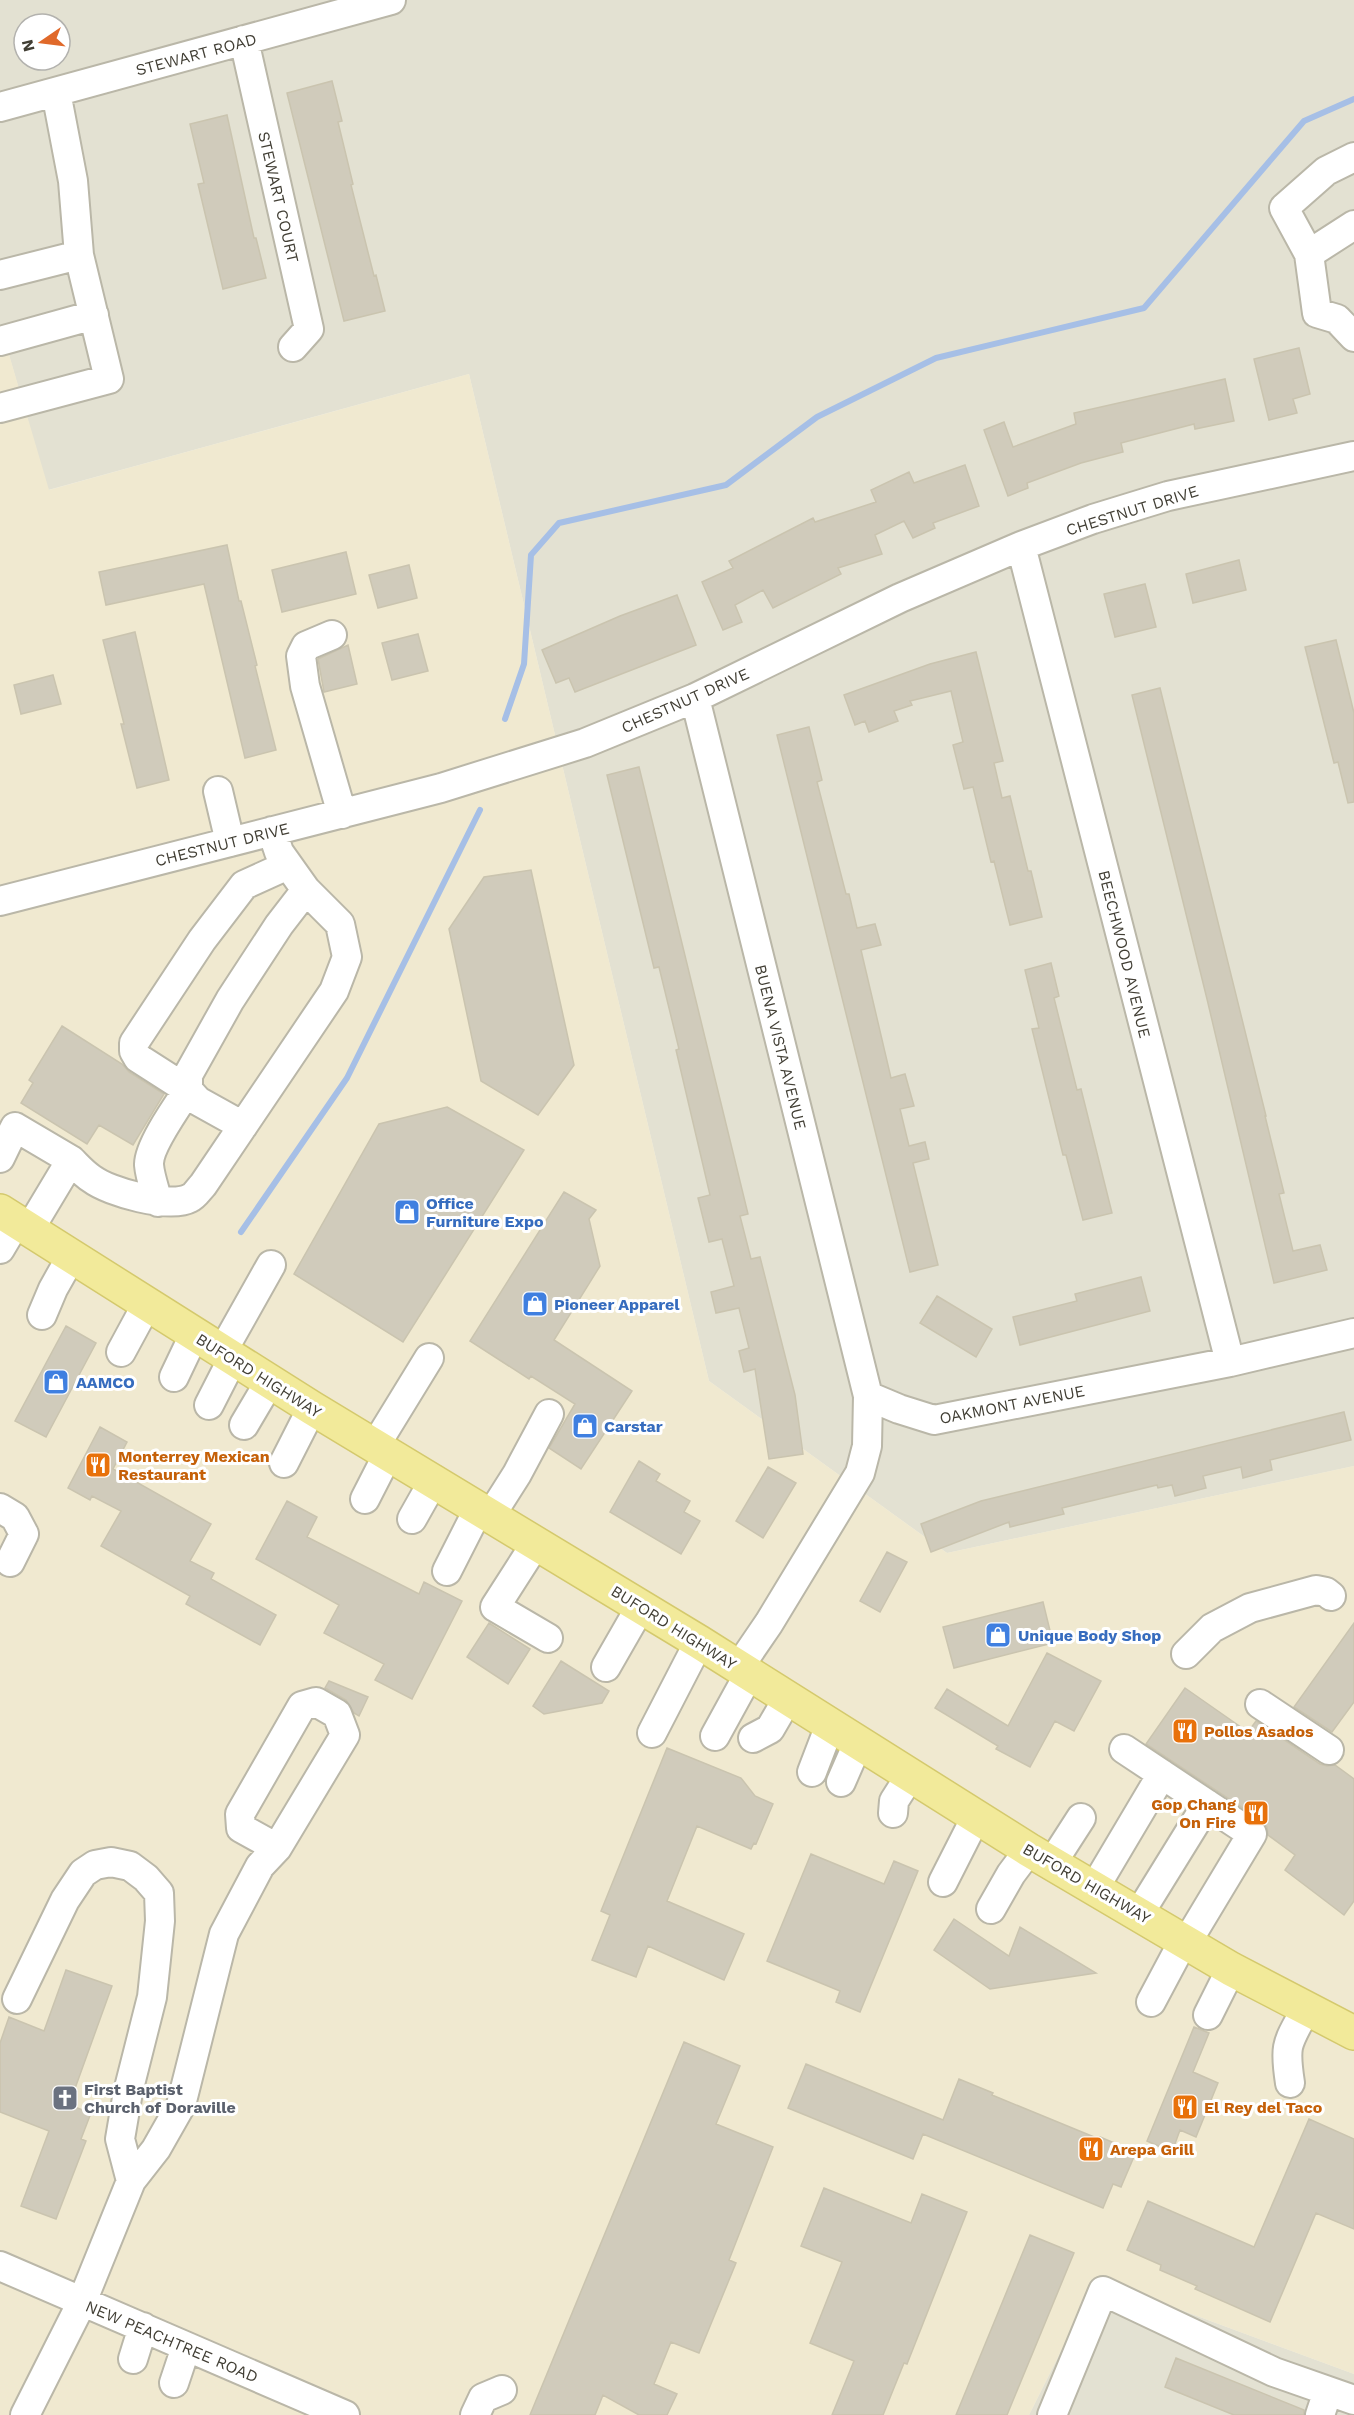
<svg xmlns="http://www.w3.org/2000/svg" width="1354" height="2415" font-family="'Work Sans',sans-serif">
	<style>
		.residential { fill: #e3e1d2; fill-rule: evenodd }
		.commercial { fill: #f0e9d0 }
		.lines { fill: none; stroke-linecap: round; stroke-linejoin: round }
		.stream { stroke: #a6bfe6; stroke-width: 6 }
		.building { fill: #d0cbbb; stroke: #cac4af; stroke-width: 1.5 }
		.minor-casing { stroke: #bab7a8; stroke-width: 32 }
		.major-casing { stroke: #d4c96d; stroke-width: 36 }
		.minor { stroke: #fff; stroke-width: 28 }
		.major { stroke: #f2ea9a; stroke-width: 33 }
		.labels { text-anchor: middle; stroke-width: 6; stroke-linejoin: round; paint-order: stroke }
		.street-label { font-size: 16px; fill: #413e34; stroke: #fff }
		.shop-label { font-size: 16px; font-weight: bold; fill: #366cbe; stroke: #fff; text-anchor: start }
		.food-label { font-size: 16px; font-weight: bold; fill: #c56008; stroke: #fff; text-anchor: start }
		.worship-label { font-size: 16px; font-weight: bold; fill: #5b616d; stroke: #fff; text-anchor: start }
	</style>
	<rect width="100%" height="100%" fill="#efeee4"/>
	<!-- residential -->
	<path class="residential" d="M0,0H1354V1466L947,1553L709,1381L469,374L48,490L0,324ZM24,24H60V60H24Z
		M1097,2279L1354,2374V2415H1029Z"/>
	<!-- commercial -->
	<path class="commercial" d="M0,324L49,490L469,374L709,1381L947,1553L1354,1466V2374L1097,2279L1029,2415H0Z"/>
	<g class="lines">
		<!-- stream -->
		<path class="stream" d="M505,719L524,664L531,555L559,523L726,485L817,417L936,358L1144,308L1304,121L1354,99
			M241,1232L347,1078L480,810"/>
	</g>
	<!-- building -->
	<path class="building" d="M332,81L342,121L338,122L353,184L351,185L374,276L376,275L385,311L344,321L287,93Z
		M227,115L254,238H256L266,278L223,289L198,184L204,183L190,124Z
		M1299,348L1310,394L1293,399L1297,413L1269,420L1254,359Z
		M1225,379L1234,421L1195,429L1194,424L1121,443L1123,452L1081,463L1027,483L1028,488L1008,496L984,430L1004,422L1013,447L1076,424L1074,413Z
		M965,465L979,506L933,523L935,528L913,538L904,521L875,535L882,554L838,568L841,574L773,608L763,590L735,605L742,622L723,630L702,582L733,568L729,561L813,518L815,522L876,502L871,490L909,472L914,483Z
		M227,545L239,601H241L257,665L255,666L276,750L245,758L204,584L106,605L99,572Z
		M346,552L356,594L282,612L272,570Z
		M1239,560L1246,590L1193,603L1186,574Z
		M409,565L417,598L378,608L369,575Z
		M1145,584L1156,627L1115,637L1104,594Z
		M677,595L696,645L575,692L569,678L556,683L542,650L620,616Z
		M135,632L169,780L137,788L121,724H124L103,640Z
		M418,634L428,671L392,680L382,643Z
		M1336,640L1354,713V802L1348,803L1338,762L1334,763L1305,647Z
		M348,645L357,684L324,692L318,659Z
		M976,652L1003,761L994,763L1002,798L1010,796L1028,871H1031L1042,917L1010,925L994,861L991,862L973,787L964,789L953,745L963,742L951,691L910,701L912,705L894,711L898,721L869,732L865,721L855,725L844,695L930,664Z
		M53,675L61,704L21,714L14,685Z
		M1160,688L1266,1116H1265L1284,1193L1279,1194L1293,1251L1320,1245L1327,1270L1274,1283L1207,999L1132,695Z
		M809,727L822,780L817,782L846,894H849L857,928L875,924L881,945L861,950L891,1078L905,1074L914,1106L900,1109L909,1146L925,1142L929,1159L913,1163L938,1265L910,1272L777,735Z
		M639,767L748,1214L740,1216L751,1259L760,1257L795,1395L803,1454L769,1459L755,1369L744,1372L739,1351L749,1348L739,1308L716,1313L711,1292L734,1286L722,1239L709,1242L698,1198L710,1195L676,1050L679,1049L659,967L654,968L607,775Z
		M531,870L574,1065L538,1115L481,1081L449,929L484,877Z
		M1051,963L1059,996L1054,998L1077,1090L1081,1089L1112,1213L1083,1220L1066,1155H1063L1032,1029L1039,1028L1025,970Z
		M62,1026L122,1064L129,1072L164,1094L133,1145L99,1125L87,1144L21,1103L33,1083L29,1080Z
		M447,1107L524,1150L403,1342L294,1274L379,1124Z
		M564,1192L596,1210L589,1219L600,1266L554,1340L632,1391L581,1469L549,1448L575,1404L531,1376L529,1379L470,1341Z
		M1141,1277L1150,1311L1020,1345L1013,1317L1077,1301L1075,1294Z
		M937,1296L992,1329L976,1357L920,1323Z
		M66,1326L96,1343L46,1437L15,1421Z
		M1344,1412L1351,1440L1270,1460L1272,1470L1243,1478L1241,1467L1203,1476L1206,1488L1175,1496L1172,1485L1158,1488L1157,1485L1062,1508L1064,1514L1010,1527L1009,1522L931,1552L921,1524L981,1501Z
		M100,1427L127,1442L113,1469L211,1524L190,1561L214,1573L211,1579L276,1615L260,1645L186,1604L190,1596L101,1546L121,1511L92,1496L90,1500L68,1488Z
		M639,1461L660,1474L656,1481L690,1501L684,1512L700,1521L681,1554L610,1512Z
		M768,1467L796,1483L763,1538L736,1521Z
		M287,1501L317,1517L307,1537L419,1594L424,1582L462,1601L412,1699L375,1680L384,1664L324,1633L339,1605L256,1559Z
		M887,1552L907,1562L880,1612L860,1601Z
		M1043,1602L1053,1643L954,1668L943,1627Z
		M489,1623L530,1649L508,1684L467,1657Z
		M1354,1623V1702L1332,1732L1294,1707Z
		M1047,1653L1101,1681L1074,1731L1055,1721L1030,1767L996,1749L998,1746L935,1708L947,1689L1008,1726Z
		M561,1661L609,1691L602,1703L544,1714L533,1706Z
		M329,1681L368,1697L359,1716L354,1713L346,1700L325,1688Z
		M1185,1688L1248,1732L1256,1721L1320,1764L1327,1766L1335,1765L1354,1779V1901L1344,1915L1285,1870L1295,1855L1268,1835L1267,1827L1261,1820L1146,1744Z
		M667,1748L741,1778L755,1796L773,1804L756,1844L754,1843L751,1849L697,1826L667,1901L744,1934L724,1980L648,1946L636,1977L592,1960L610,1915L601,1911Z
		M811,1854L884,1884L894,1861L918,1871L860,2012L836,2002L840,1991L767,1961Z
		M954,1919L1009,1956L1020,1927L1096,1973L990,1989L934,1950Z
		M66,1970L112,1986L69,2105L91,2113L81,2139L86,2141L56,2219L21,2206L49,2131L0,2112V2043L9,2017L44,2031Z
		M1194,2027L1209,2033L1193,2072L1218,2083L1196,2137L1180,2130L1172,2152L1147,2141Z
		M684,2042L740,2066L716,2124L773,2147L729,2260L736,2263L699,2353L671,2342L654,2384L677,2394L667,2415H639L603,2395L595,2415H530Z
		M806,2064L943,2120L959,2079L993,2093L992,2095L1099,2139L1100,2137L1136,2152L1121,2187L1113,2184L1103,2208L923,2134L913,2159L788,2108Z
		M1309,2119L1354,2139V2229L1316,2213L1270,2322L1195,2289L1197,2286L1160,2270L1161,2265L1127,2250L1148,2201L1254,2247Z
		M824,2188L911,2223L922,2194L967,2212L907,2364L904,2363L883,2415H832L854,2361L810,2343L842,2262L801,2246Z
		M1030,2235L1074,2253L1007,2415H956Z
		M1176,2358L1304,2410V2415H1234L1165,2387Z"/>
	<g class="lines">
		<!-- minor casing -->
		<g class="minor-casing">
			<path id="minor" d="M244,40L309,329L293,347
				M0,107L391,0
				M1354,225L1309,254L1317,313L1337,319L1354,337
				M1309,254L1284,208L1326,171L1354,157
				M0,275L79,255
				M0,341L94,315
				M0,408L109,379L79,255L73,181L56,92
				M1021,546L1230,1362
				M332,635L306,646L301,656L305,686L342,814
				M695,698L868,1396L867,1446L860,1473L769,1623L739,1667
				M218,791L230,842
				M0,901L441,788L585,743L695,698L900,598L1021,546L1093,519L1168,496L1354,456
				M243,1126L198,1101L188,1090V1075L230,1000L279,925L306,890
				M0,1158L15,1127L71,1160
				M158,1202C155,1190 150,1177 149,1165C148,1147 178,1105 188,1090L138,1058L134,1051V1043L202,940L244,885L288,865
				M29,1230L71,1160C78,1167 84,1174 92,1179C109,1192 170,1209 190,1198C195,1196 199,1189 203,1185L334,991L347,957L340,924L306,890L279,852L272,831
				M0,1249L16,1222
				M42,1315L53,1289L71,1257
				M121,1352L147,1304
				M222,1352L271,1265
				M174,1377L194,1335
				M868,1396L899,1409L934,1420L1230,1362L1354,1333
				M209,1405L233,1358
				M244,1425L270,1381
				M375,1446L429,1358
				M284,1463L312,1408
				M365,1499L388,1454
				M0,1508L15,1517L24,1534
				M491,1515L517,1474L549,1414
				M412,1519L434,1480
				M536,1543L495,1607L548,1638
				M10,1562L24,1534
				M447,1571L479,1508
				M1186,1654L1212,1628L1250,1608L1316,1590L1326,1592L1331,1596
				M606,1667L641,1606
				M1260,1704L1329,1750
				M652,1733L699,1642
				M715,1736L749,1674
				M753,1738L770,1729L788,1698
				M1124,1749L1252,1834L1187,1942
				M812,1772L830,1725
				M841,1782L858,1743
				M893,1813L894,1801L910,1776
				M1052,1863L1081,1818
				M943,1882L976,1817
				M1095,1887L1162,1774
				M991,1909L1011,1874L1029,1850
				M1139,1914L1207,1804
				M17,1999L65,1900L83,1873L95,1865L111,1862L130,1866L146,1878L159,1893L160,1921L152,1997L128,2092L120,2139L131,2181
				M1151,2002L1184,1940
				M1208,2015L1231,1969
				M1290,2083C1284,2044 1287,2044 1306,2009
				M0,2266L345,2415
				M133,2359L143,2327
				M174,2383L186,2347
				M25,2415L82,2302L131,2181L156,2149L181,2105L224,1934L260,1866L277,1848L345,1735L337,1714L316,1702L302,1706L240,1814L241,1828L277,1848
				M475,2415L483,2398L502,2390
				M1052,2415L1103,2291L1274,2372L1354,2400
				M1320,2415L1328,2391"/>
		</g>
		<!-- major casing -->
		<g class="major-casing">
			<path id="major" d="M0,1211L312,1408L699,1642L1029,1850L1231,1969L1354,2033"/>
		</g>
		<!-- minor -->
		<use href="#minor" class="minor"/>
		<!-- major -->
		<use href="#major" class="major"/>
	</g>
	<!-- icons -->
	<defs>
		<g id="shop-square" transform="scale(1.35)"><rect x="-9" y="-9" width="18" height="18" rx="4" fill="#3f7fe0" stroke="#fff"/><path d="M-5-2.5h2.3a2.7 3.5 0 0 1 5.4 0H5L5.5 6h-11ZM-1.5-2.5h3a1.5 2.3 0 0 0-3 0Z" fill="#fff"/></g>
		<g id="restaurant-square" transform="scale(1.35)"><rect x="-9" y="-9" width="18" height="18" rx="4" fill="#e8710a" stroke="#fff"/><path d="M-5-6h1v4h1v-4h1v4h1v-4h1v5L-1.5 .5V6h-2V.5L-5-1ZM5-6V6H3V1.5H1.5Q1.5-4 5-6Z" fill="#fff"/></g>
		<g id="church-square" transform="scale(1.35)"><rect x="-9" y="-9" width="18" height="18" rx="4" fill="#6b7280" stroke="#fff"/><path d="M-1.2-6h2.4v3.5h3.3v2.4h-3.3V6h-2.4V-.1h-3.3v-2.4h3.3Z" fill="#fff"/></g>
	</defs>
	<g fill-rule="evenodd">
		<use href="#shop-square" x="407" y="1212"/>
		<use href="#shop-square" x="535" y="1304"/>
		<use href="#shop-square" x="56" y="1382"/>
		<use href="#shop-square" x="585" y="1426"/>
		<use href="#restaurant-square" x="98" y="1465"/>
		<use href="#shop-square" x="998" y="1635"/>
		<use href="#restaurant-square" x="1185" y="1731"/>
		<use href="#restaurant-square" x="1256" y="1813"/>
		<use href="#church-square" x="65" y="2098"/>
		<use href="#restaurant-square" x="1185" y="2107"/>
		<use href="#restaurant-square" x="1091" y="2149"/>
	</g>
	<g class="labels">
		<!-- street labels -->
		<g class="street-label">
			<text transform="translate(196 54) rotate(-15)" y="6">STEWART ROAD</text>
			<text transform="translate(279 197) rotate(77)" y="6">STEWART COURT</text>
			<text transform="translate(1132 510) rotate(-17)" y="6">CHESTNUT DRIVE</text>
			<text transform="translate(685 700) rotate(-24)" y="6">CHESTNUT DRIVE</text>
			<text transform="translate(222 844) rotate(-14)" y="6">CHESTNUT DRIVE</text>
			<text transform="translate(1125 954) rotate(76)" y="6">BEECHWOOD AVENUE</text>
			<text transform="translate(781 1047) rotate(76)" y="6">BUENA VISTA AVENUE</text>
			<text transform="translate(259 1375) rotate(32)" y="6">BUFORD HIGHWAY</text>
			<text transform="translate(1012 1404) rotate(-11)" y="6">OAKMONT AVENUE</text>
			<text transform="translate(674 1627) rotate(32)" y="6">BUFORD HIGHWAY</text>
			<text transform="translate(1087 1883) rotate(30)" y="6">BUFORD HIGHWAY</text>
			<text transform="translate(172 2341) rotate(23)" y="6">NEW PEACHTREE ROAD</text>
		</g>
		<!-- shop labels -->
		<g class="shop-label">
			<text x="426" y="1209">Office<tspan x="426" dy="18">Furniture Expo</tspan></text>
			<text x="554" y="1310">Pioneer Apparel</text>
			<text x="76" y="1388">AAMCO</text>
			<text x="604" y="1432">Carstar</text>
			<text x="1018" y="1641">Unique Body Shop</text>
		</g>
		<!-- food labels -->
		<g class="food-label">
			<text x="118" y="1462">Monterrey Mexican<tspan x="118" dy="18">Restaurant</tspan></text>
			<text x="1204" y="1737">Pollos Asados</text>
			<text x="1236" y="1810" text-anchor="end">Gop Chang<tspan x="1236" dy="18">On Fire</tspan></text>
			<text x="1204" y="2113">El Rey del Taco</text>
			<text x="1110" y="2155">Arepa Grill</text>
		</g>
		<!-- worship labels -->
		<g class="worship-label">
			<text x="84" y="2095">First Baptist<tspan x="84" dy="18">Church of Doraville</tspan></text>
		</g>
	</g>
	<!-- north arrow -->
	<g transform="translate(42 42) rotate(256)"><circle r="28" fill="#ffffff" stroke="#b3b2ae" stroke-width="1.5"/>
	<path d="M0-4.5L10 22L0 15L-10 22Z" fill="#e0692a"/>
	<text y="-9" font-size="16" font-weight="bold" text-anchor="middle" fill="#413e34">N</text>
	</g>
</svg>
